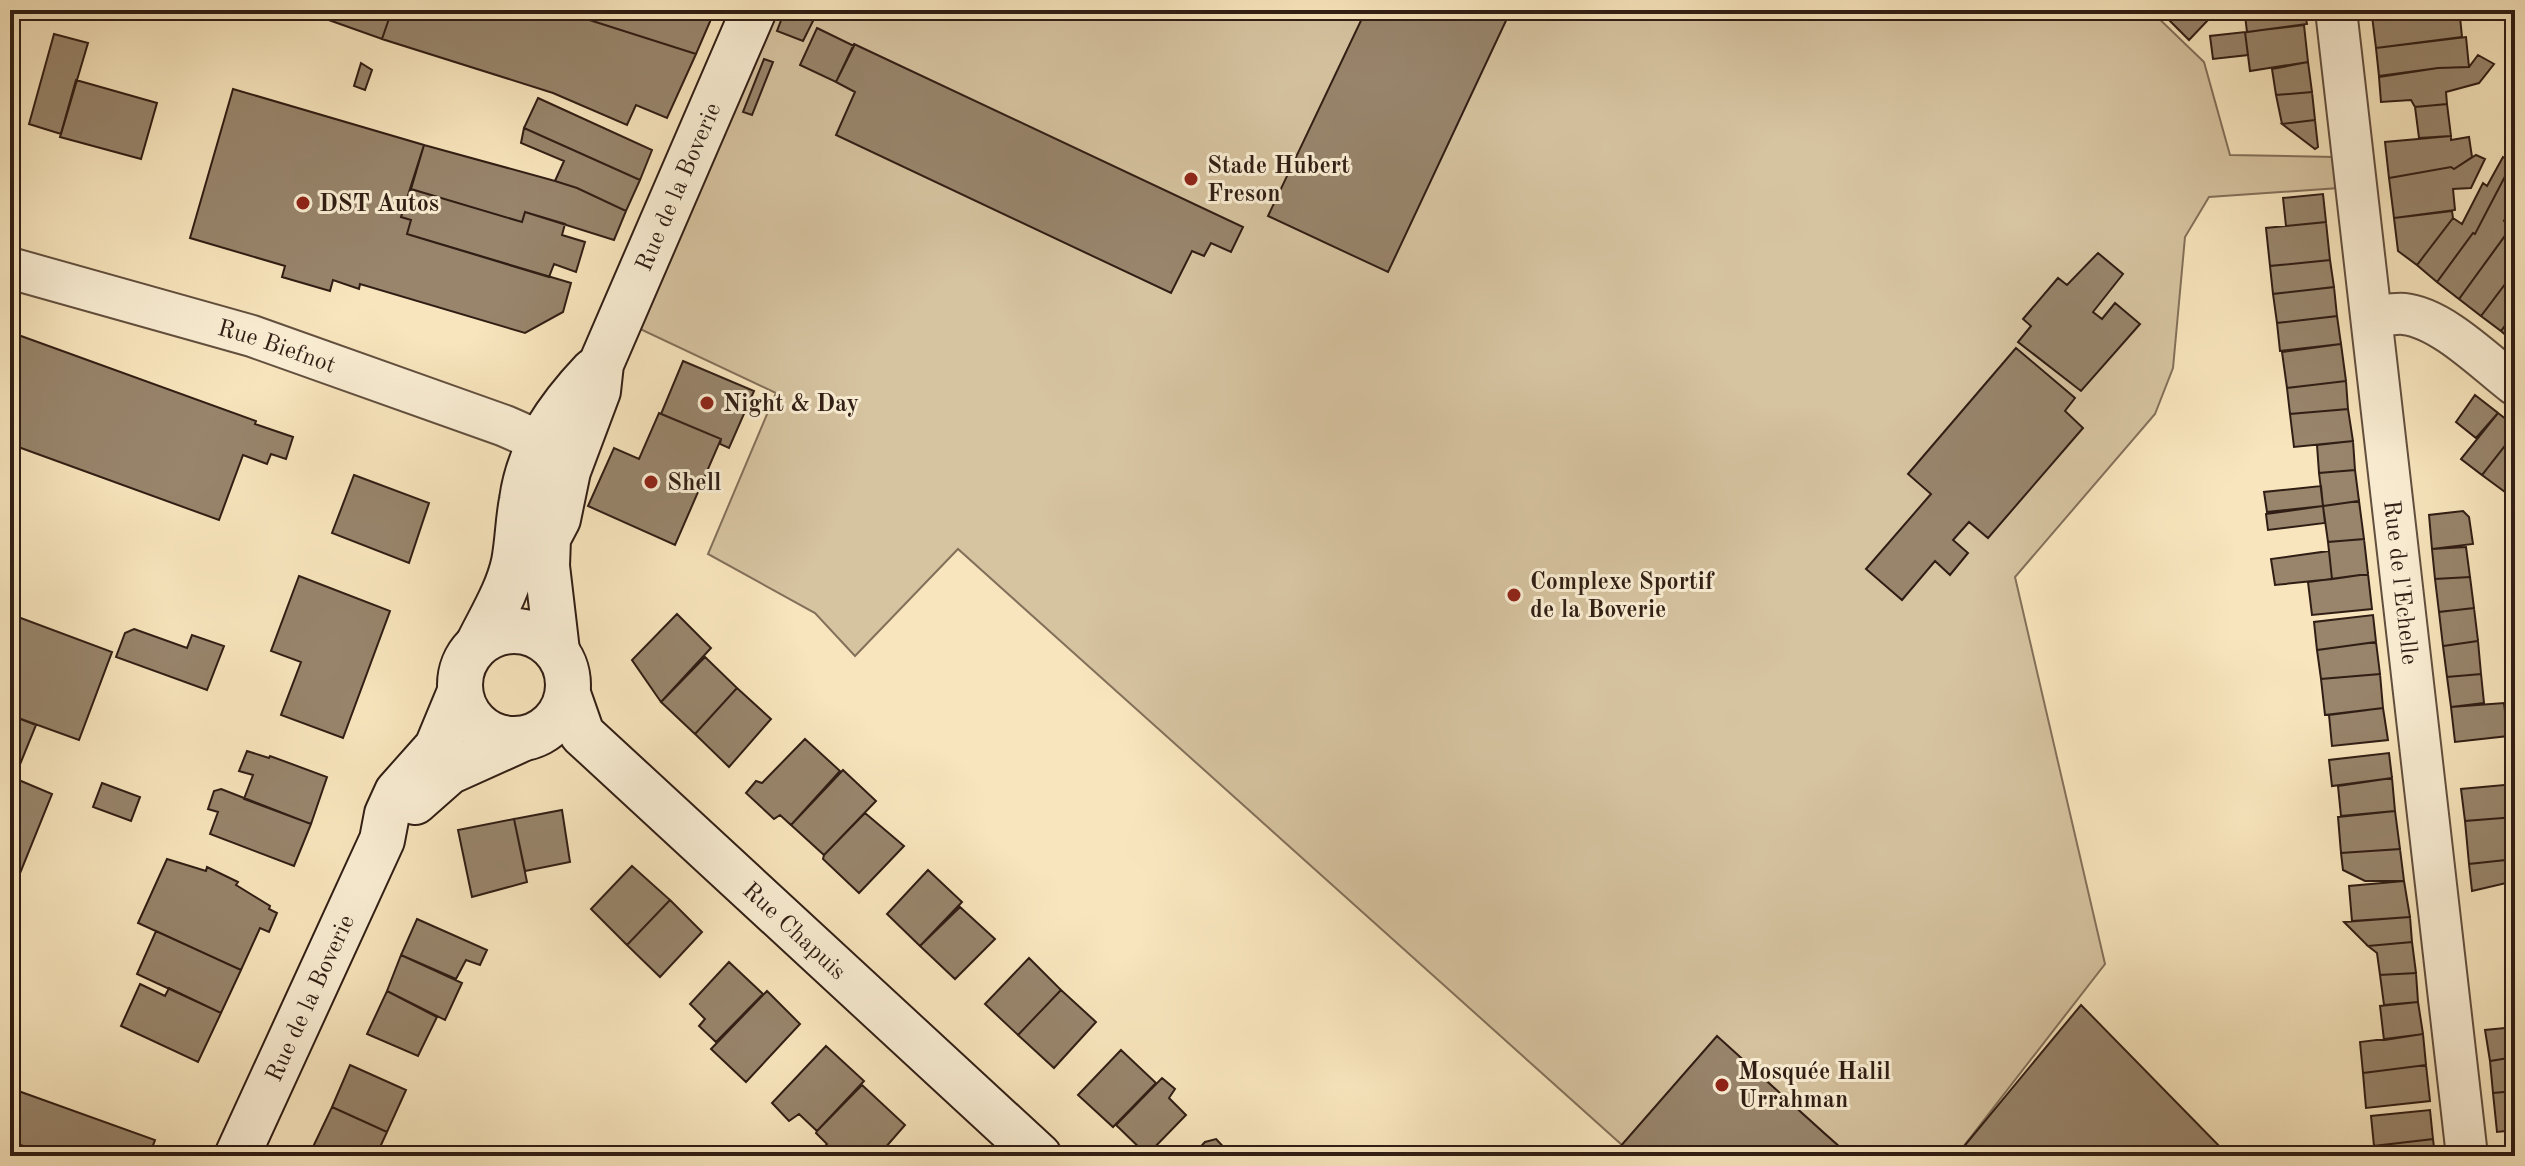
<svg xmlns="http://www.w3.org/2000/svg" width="2525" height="1166" font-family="'Old Standard TT',serif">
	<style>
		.green { fill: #d6c3a0; stroke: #83705a; stroke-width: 2 }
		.building { fill: #98856c; stroke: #301d14; stroke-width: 2 }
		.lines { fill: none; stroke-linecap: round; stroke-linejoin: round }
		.street-casing { stroke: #624f3e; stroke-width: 44 }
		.secondary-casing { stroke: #301d14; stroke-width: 48 }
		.street { stroke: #faeed4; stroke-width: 40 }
		.secondary { stroke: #faeed4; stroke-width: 44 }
		.poi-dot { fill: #8f2418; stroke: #faeed4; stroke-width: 3 }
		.labels { text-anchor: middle; stroke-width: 6; stroke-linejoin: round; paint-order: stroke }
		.poi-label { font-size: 24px; font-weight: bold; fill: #301d14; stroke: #faeed4; text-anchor: start }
		.street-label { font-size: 24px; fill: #301d14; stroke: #faeed4 }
	</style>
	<rect width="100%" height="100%" fill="#f8e5bd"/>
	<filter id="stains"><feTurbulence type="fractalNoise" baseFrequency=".0025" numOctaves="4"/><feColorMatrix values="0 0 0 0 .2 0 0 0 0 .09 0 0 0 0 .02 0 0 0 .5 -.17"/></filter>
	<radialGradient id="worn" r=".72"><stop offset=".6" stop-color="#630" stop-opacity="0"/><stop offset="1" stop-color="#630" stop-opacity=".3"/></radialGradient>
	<!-- green -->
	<path class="green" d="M774,10H2150L2204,62L2230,155L2335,157L2339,188L2209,197L2185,237L2173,368L2155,414L2015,577L2105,964L1956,1156H1850L1717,1037L1622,1145L958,549L855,656L815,613L708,554L776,393L638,328Z"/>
	<!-- building -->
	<path class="building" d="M313,10H392L382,39L312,14Z
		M392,10H558L696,54L667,118L636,105L627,125L553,93L382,39Z
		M558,10H715L696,54Z
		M785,10H800L815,17L803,41L777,31Z
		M1366,10H1511L1388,272L1268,216Z
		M2159,10H2200L2209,19L2189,40Z
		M2284,10H2304L2307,24L2247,32L2245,15Z
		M2371,10H2432V11L2392,16V14L2372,16Z
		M2431,11L2433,19L2460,17L2462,37L2376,48L2372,16L2392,14V16Z
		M2304,25L2308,62L2250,71L2245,32Z
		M817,28L854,46L836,82L800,65Z
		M2245,32L2248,55L2213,59L2210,36Z
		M54,34L88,43L61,134L29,124Z
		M2466,37L2469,67L2438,68L2379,76L2376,48Z
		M854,44L1243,227L1231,252L1211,243L1204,256L1192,251L1171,293L836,135L855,92L836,82Z
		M2478,55L2494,64L2479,83L2446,92L2447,104L2415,107L2411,100L2381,102L2379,77L2438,68L2469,67Z
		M764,59L773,62L752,115L743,112Z
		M2308,62L2312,92L2276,95L2272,69Z
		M361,63L372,70L365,90L354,86Z
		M76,80L157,103L141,159L60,137Z
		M233,89L424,145L401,217L411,220L407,234L571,283L563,312L525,333L360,284L359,289L333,280L330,291L282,277L285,266L190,238Z
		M2312,92L2315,120L2282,124L2276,95Z
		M538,98L652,150L640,180L524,128Z
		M2447,104L2451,136L2419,138L2415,107Z
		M2315,120L2318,147L2315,149L2282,124Z
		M524,128L640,180L626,211L577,188L555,181L564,161L521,143Z
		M2451,136V140L2469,137L2472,157L2454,169L2451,167L2389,178L2385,142Z
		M424,145L555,181L577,188L626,211L614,240L525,212L522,222L411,189Z
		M2476,155L2485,159L2471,188L2453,189L2455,210L2394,218L2389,178L2451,167L2454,169Z
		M2503,157L2512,163L2475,234L2473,233L2437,282L2417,265L2453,218L2462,224L2483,183L2487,186Z
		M2512,163L2515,164V201L2504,221L2512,226L2459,299L2437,282L2473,233L2475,234Z
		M411,189L522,222L525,212L565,224L562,235L585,242L576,272L554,264L549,277L407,234L411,220L401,217Z
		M2323,194L2326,222L2286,226L2283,198Z
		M2452,211L2453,218L2417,265L2398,251L2394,218Z
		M2326,222L2330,260L2270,266L2266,228Z
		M2510,229L2515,232V271L2481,316L2459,299Z
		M2098,253L2123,274L2093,312L2102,319L2115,303L2140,324L2081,391L2018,342L2031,326L2023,319L2058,278L2067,285Z
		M2330,260L2334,287L2273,294L2270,266Z
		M2515,271V312L2501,331L2481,316Z
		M2334,287L2337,316L2277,323L2273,294Z
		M2515,312V343L2501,331Z
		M2337,316L2341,344L2280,351L2277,323Z
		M10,332L256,421L255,424L293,437L286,459L271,454L267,464L243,455L219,520L10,444Z
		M2341,344L2346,381L2287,388L2282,352Z
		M2016,348L2075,398L2065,411L2083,428L1988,538L1969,522L1953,540L1968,553L1950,575L1935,561L1902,600L1866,569L1931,494L1908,474Z
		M683,361L754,391L729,448L720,444L721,439L661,414Z
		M2346,381L2348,409L2290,414L2287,388Z
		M2475,395L2498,413L2476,438L2456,422Z
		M2348,409L2353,441L2294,447L2290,414Z
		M659,413L721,439L675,545L588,506L614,448L639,459Z
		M2498,413L2515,426V433L2482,475L2461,459Z
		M2515,433V488L2509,495L2482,475Z
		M2353,441L2355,470L2319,473L2317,445Z
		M2355,470L2359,501L2323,506L2319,473Z
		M354,475L429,503L409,563L332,533Z
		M2321,486L2323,506L2267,512L2264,492Z
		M2359,501L2364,539L2328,542L2323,506Z
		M2323,506L2325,523L2268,530L2266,514Z
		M2463,511L2469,517L2473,544L2432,549L2429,515Z
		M2364,539L2368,574L2332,579L2328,542Z
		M2466,547L2470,577L2435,579L2432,549Z
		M2329,551L2332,579L2275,585L2271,559Z
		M2368,574L2372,609L2312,615L2308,582Z
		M299,576L390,611L343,738L281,715L301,662L271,651Z
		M2470,577L2474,608L2439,612L2435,579Z
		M2474,608L2478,641L2443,646L2439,612Z
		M10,614L112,652L79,740L10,715Z
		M677,614L711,648L661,702L632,660Z
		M2373,615L2376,642L2317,650L2314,622Z
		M134,629L187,648L192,635L224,646L207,690L116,657L125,633Z
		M2478,641L2481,674L2447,677L2443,646Z
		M2376,642L2380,674L2321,679L2317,650Z
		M705,657L737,688L695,734L661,702Z
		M2380,674L2383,708L2325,715L2321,679Z
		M2481,674L2484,703L2451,707L2447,677Z
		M737,688L771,719L729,767L695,734Z
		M2504,703L2508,736L2455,742L2451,707Z
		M2383,708L2388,740L2332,746L2329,715Z
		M10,715L36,725L10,789Z
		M805,739L840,771L791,825L780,815L774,819L746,793L756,781L762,783Z
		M247,751L269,758L270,756L327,777L311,824L244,799L253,775L239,771Z
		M2389,753L2392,778L2332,786L2329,760Z
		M843,770L876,801L824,855L791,825Z
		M14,778L52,794L14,888L10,886V789Z
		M2392,778L2395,811L2341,816L2338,786Z
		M102,783L140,797L131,821L93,807Z
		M2515,784V817L2465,821L2461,789Z
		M221,789L311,824L294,866L210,834L218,812L208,809L214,791Z
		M562,810L570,862L525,871L514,819Z
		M2395,811L2400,849L2341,853L2338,817Z
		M865,813L904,846L859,893L823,859L824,855Z
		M2515,817V859L2469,864L2465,821Z
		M514,819L527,882L472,897L458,830Z
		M2400,849L2404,881H2365L2343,870L2341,853Z
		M167,859L206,871L207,867L238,882L236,885L270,906L269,909L277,913L269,932L260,928L241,970L138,923Z
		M2515,859V881L2472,891L2469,864Z
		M632,866L670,900L627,945L591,909Z
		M928,870L962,902L920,946L887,914Z
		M2404,881L2410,917L2352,921L2349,886Z
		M670,900L702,932L660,977L627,945Z
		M960,907L995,939L955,979L920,946Z
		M2410,917L2412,942L2368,946L2344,922Z
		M417,919L487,950L480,965L466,960L456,979L401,955Z
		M156,931L241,970L221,1013L137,974Z
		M2412,942L2416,973L2380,975L2377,953L2368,946Z
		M401,955L462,983L445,1020L387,991Z
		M1029,958L1061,990L1018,1035L985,1004Z
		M729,962L763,994L716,1042L699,1026L705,1019L690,1004Z
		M2416,973L2418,1002L2384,1005L2380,975Z
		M140,984L165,996L169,988L221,1013L198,1062L121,1026Z
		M1061,990L1096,1022L1054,1068L1018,1035Z
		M387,991L437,1017L418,1056L367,1034Z
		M767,991L800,1024L746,1082L711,1049Z
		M2418,1002L2423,1034L2384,1040L2380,1006Z
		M2081,1005L2229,1156H1956Z
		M2515,1027V1057L2490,1061L2485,1030Z
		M2423,1034L2426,1065L2363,1073L2360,1042Z
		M1717,1036L1824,1133L1850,1156H1612Z
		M826,1046L864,1081L817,1131L799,1114L789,1121L772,1103Z
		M1121,1050L1156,1083L1113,1127L1078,1095Z
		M2515,1057V1091L2493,1093L2490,1061Z
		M350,1065L406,1090L387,1132L332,1107Z
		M2426,1065L2430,1101L2366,1108L2363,1073Z
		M1162,1078L1175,1089L1169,1098L1186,1115L1147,1155L1116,1125Z
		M862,1085L905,1125L878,1156H816L827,1144L816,1133L817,1131Z
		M10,1088L155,1140L149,1156H50L10,1141Z
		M2515,1091V1130L2497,1132L2493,1093Z
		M332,1107L387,1132L376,1156H329L312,1149Z
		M2430,1110L2433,1139L2374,1146L2371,1116Z
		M1216,1139L1232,1156H1192L1205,1142Z
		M2433,1139L2435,1156H2375L2374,1146Z"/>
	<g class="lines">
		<!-- street casing -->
		<g class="street-casing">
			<g id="street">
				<path id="s1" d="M2336,10L2467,1156"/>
				<path id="s2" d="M10,268L252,336L505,426L539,441L546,456L548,474"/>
				<path d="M2372,317C2382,316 2394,313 2404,314C2442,318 2485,362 2515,385"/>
			</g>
		</g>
		<!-- secondary casing -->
		<g class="secondary-casing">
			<g id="secondary">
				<circle cx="514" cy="685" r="54"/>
				<path d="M479,642C492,616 508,590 514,562C518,541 518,520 522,500C529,449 558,408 593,371"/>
				<path id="s3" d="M557,651L547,566L548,538L558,519L568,471L598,391L601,364L754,10"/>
				<path id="s4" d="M568,694L582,734L633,781L1039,1156"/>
				<path d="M415,802L449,772L522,739"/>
				<path id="s5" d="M237,1156L382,840L387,814L397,792L437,747L459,694"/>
			</g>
		</g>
		<!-- street -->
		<use href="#street" class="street"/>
		<!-- secondary -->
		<use href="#secondary" class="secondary"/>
	</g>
	<!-- markers -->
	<g class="poi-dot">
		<circle cx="1191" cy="179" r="8"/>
		<circle cx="303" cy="203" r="8"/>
		<circle cx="707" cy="403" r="8"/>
		<circle cx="651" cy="482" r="8"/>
		<circle cx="1514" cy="595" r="8"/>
		<circle cx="1722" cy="1085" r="8"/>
	</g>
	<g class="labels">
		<!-- poi labels -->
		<g class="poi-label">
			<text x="1207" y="173">Stade Hubert<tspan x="1207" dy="28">Freson</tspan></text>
			<text x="319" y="211">DST Autos</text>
			<text x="723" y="411">Night &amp; Day</text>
			<text x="667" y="490">Shell</text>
			<text x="1530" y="589">Complexe Sportif<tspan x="1530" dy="28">de la Boverie</tspan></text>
			<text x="1738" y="1079">Mosquée Halil<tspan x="1738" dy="28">Urrahman</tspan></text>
		</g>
		<!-- street labels -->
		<g class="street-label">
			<text dy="8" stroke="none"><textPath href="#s3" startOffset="490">Rue de la Boverie</textPath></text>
			<text dy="8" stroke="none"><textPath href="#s2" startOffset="278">Rue Biefnot</textPath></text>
			<text dy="8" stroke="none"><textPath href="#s1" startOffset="576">Rue de l'Echelle</textPath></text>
			<text dy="8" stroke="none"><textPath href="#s4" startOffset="332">Rue Chapuis</textPath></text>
			<text dy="8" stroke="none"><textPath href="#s5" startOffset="174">Rue de la Boverie</textPath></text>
		</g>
	</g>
	<!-- margin -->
	<rect width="2525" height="1166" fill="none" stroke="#f8e5bd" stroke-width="40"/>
	<rect x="12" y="12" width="2501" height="1142" fill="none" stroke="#301d14" stroke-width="4"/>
	<rect x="20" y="20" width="2485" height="1126" fill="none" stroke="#301d14" stroke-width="2"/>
	<rect width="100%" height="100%" filter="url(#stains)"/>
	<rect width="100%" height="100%" fill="url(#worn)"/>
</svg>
